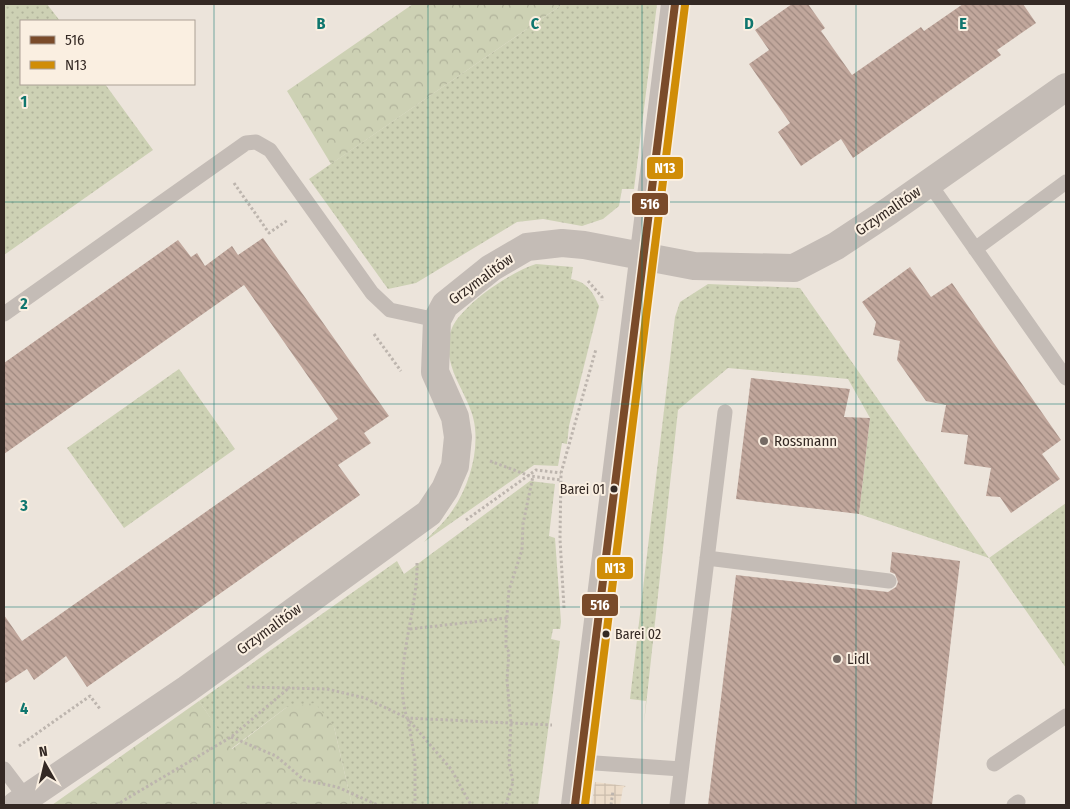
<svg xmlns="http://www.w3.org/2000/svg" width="1070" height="809" font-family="'Fira Sans Condensed',sans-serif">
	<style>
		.grass { fill: url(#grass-dots) }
		.forest { fill: url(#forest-crowns) }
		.plaza { fill: url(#plaza-grid) }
		.building { fill: url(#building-back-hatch) }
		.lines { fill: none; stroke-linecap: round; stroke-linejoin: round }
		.path { stroke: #bdb5ae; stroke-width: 3; stroke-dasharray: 2.5 2.5; stroke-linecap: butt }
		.service { stroke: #c4bcb6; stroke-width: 15 }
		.minor { stroke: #c4bcb6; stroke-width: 28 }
		.bus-1-casing { stroke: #faefe1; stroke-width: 11 }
		.bus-2-casing { stroke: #faefe1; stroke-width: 11 }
		.bus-1 { stroke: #7a4b2a; stroke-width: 8 }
		.bus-2 { stroke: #d08d07; stroke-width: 8 }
		.grid { fill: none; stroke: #0f766e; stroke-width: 1; stroke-opacity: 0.55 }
		.poi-dot { fill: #746a64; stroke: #faefe1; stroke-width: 2 }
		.bus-dot { fill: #342924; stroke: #faefe1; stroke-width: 2 }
		.labels { text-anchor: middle; stroke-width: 4; stroke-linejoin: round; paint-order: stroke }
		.bus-label { font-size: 14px; fill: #342924; stroke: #faefe1; text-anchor: end }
		.street-label { font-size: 15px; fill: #342924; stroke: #faefe1 }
		.poi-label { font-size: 15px; fill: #342924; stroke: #faefe1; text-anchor: start }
		.grid-label { font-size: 16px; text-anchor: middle; font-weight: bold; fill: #0f766e; stroke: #faefe1; stroke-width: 4; stroke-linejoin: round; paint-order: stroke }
		.line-badge { stroke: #faefe1; stroke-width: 2 }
		.badge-label { font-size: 14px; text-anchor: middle; font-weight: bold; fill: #fff }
	</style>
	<defs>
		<pattern id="grass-dots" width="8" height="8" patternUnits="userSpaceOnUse" patternTransform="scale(1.25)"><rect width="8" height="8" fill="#cdd1b4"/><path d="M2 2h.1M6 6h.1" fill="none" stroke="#b1b39b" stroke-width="1.8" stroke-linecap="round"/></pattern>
		<pattern id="forest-crowns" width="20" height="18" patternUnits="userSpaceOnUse" patternTransform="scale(1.25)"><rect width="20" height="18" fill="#cdd1b4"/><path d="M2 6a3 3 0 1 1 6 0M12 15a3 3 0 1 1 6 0" fill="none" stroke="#b1b39b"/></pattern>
		<pattern id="plaza-grid" width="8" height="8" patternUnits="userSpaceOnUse" patternTransform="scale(1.25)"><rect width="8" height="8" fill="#ecdcc9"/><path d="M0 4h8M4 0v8" fill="none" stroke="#cbbdac"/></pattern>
		<pattern id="building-back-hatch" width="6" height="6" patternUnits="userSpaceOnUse" patternTransform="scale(1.25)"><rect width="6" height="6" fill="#c1a79c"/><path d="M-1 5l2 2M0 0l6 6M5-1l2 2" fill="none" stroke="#9e887f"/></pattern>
	</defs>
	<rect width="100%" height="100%" fill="#ece4db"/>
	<!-- grass -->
	<path class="grass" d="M4,4H47L60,21H21V84H105L153,150L4,255Z
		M563,4H657L634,189H622L619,206L603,219L582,226L543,219L517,222L416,283L388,289L309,179Z
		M536,264L573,267L571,279C587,282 593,292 599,306L569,426L567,444L562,443L558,466L534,465L424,542C433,532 445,522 452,511C468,488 478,456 475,428C473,404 455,384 450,360C447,349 448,334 454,324C469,300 511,272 536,264Z
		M708,284L800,288L989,558L1066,503V668L989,558L859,514L870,418L848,379L728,368L678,410L644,724L646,701L630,699L675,317L680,302Z
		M179,369L235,449L124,528L67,448Z
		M530,481L555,484L549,536L555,538L561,622L560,629H553L551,639L560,641L538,805H352L334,727L287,707L231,749L199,701L397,561L404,574Z"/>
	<!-- forest -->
	<path class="forest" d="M413,4H563L331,164L287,91Z
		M199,701L232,749L287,707L315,703L334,727L352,805H52Z"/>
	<!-- plaza -->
	<path class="plaza" d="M595,782L626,786L623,788L620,805H592Z"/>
	<!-- building -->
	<path class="building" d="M792,4H808L825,28L821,31L852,75L921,27L924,31L963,4H1023L1036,23L997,50L1001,55L853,158L841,139L801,166L778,132L790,123L749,64L769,50L755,30Z
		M263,238L389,416L364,433L371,443L338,465L360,495L87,687L66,656L34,680L27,669L4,684V615L22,641L338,419L244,285L4,454V363L178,240L191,257L197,253L205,266L232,246L238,255Z
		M910,267L931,297L952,283L1061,440L1042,454L1060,479L1011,513L1000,497L986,496L991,468L964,464L968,435L941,432L946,405L926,401L897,360L900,341L873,335L876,322L862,302Z
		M751,378L850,389L844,417L870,418L859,514L736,499Z
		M892,552L960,561L932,805H708L736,575L888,592L896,587L898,582L895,574L890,572Z"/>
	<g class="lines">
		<!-- path -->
		<path class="path" d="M234,183L269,233L288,220
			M588,281L602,297V301
			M374,334L401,371
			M490,461L530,476L561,480
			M466,520L536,470L561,473
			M417,563C418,613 392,670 407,718L552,725
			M564,608L560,539L561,473L596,349
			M410,629L507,618
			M247,687L327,689L365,698L407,718L451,769L471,805
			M408,719L415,760V805
			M231,737L276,756L304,780L337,787L378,805
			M19,746L90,696L100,709
			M116,805L231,737L290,687
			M506,805L513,782L509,763L511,723L507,680L509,652L506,647V628L509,590L522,550L523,524L533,476
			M611,805L613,791"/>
		<!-- service -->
		<path class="service" d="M929,183L1066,378
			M975,249L1066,182
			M4,314L246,143L256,142L270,150L372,293L390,310L437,320
			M707,558L889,581
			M581,762L681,769
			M994,764L1066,716
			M4,769L26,798
			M677,805L725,412
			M1014,805L1018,802"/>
		<!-- minor -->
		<path class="minor" d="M16,805L187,689L429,513L445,489L455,466L458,437L455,417L435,372L437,320L445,305L491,268L527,247L562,243L584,245L694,266L794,268L836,246L889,211L1066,87
			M575,805L675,4"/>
		<!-- bus-1 casing -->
		<g class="bus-1-casing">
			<path id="bus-1" d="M575,805L675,4"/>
		</g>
		<!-- bus-2 casing -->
		<g class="bus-2-casing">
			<path id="bus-2" d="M585,805L685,5"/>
		</g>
		<!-- bus-1 -->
		<use href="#bus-1" class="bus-1"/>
		<!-- bus-2 -->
		<use href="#bus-2" class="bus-2"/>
	</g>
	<!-- grid -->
	<path class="grid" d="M214,4V805M428,4V805M642,4V805M856,4V805M4,202H1066M4,404H1066M4,607H1066"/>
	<!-- markers -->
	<g class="poi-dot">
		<circle cx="764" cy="441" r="5"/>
		<circle cx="837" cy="659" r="5"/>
	</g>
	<g class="bus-dot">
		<circle cx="614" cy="489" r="4.5"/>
		<circle cx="606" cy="634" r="4.5"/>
	</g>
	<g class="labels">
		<!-- bus labels -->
		<g class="bus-label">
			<text x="605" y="494">Barei 01</text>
			<text x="615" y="639" text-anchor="start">Barei 02</text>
		</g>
		<!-- street labels -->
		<g class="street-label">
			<text transform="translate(888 211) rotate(-34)" y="5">Grzymalitów</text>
			<text transform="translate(481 279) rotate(-36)" y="5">Grzymalitów</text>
			<text transform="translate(269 629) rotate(-36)" y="5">Grzymalitów</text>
		</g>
		<!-- poi labels -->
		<g class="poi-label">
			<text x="774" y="446">Rossmann</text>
			<text x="847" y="664">Lidl</text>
		</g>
	</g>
	<g class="grid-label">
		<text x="321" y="29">B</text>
		<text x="535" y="29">C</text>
		<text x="749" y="29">D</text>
		<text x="963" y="29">E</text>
		<text x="24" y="107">1</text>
		<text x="24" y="309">2</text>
		<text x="24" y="511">3</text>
		<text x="24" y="714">4</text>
	</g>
	<g class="line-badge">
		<rect x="646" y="156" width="38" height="24" rx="5" fill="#d08d07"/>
		<rect x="631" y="192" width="38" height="24" rx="5" fill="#7a4b2a"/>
		<rect x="596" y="556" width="38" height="24" rx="5" fill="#d08d07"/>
		<rect x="581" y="593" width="38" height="24" rx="5" fill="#7a4b2a"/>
	</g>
	<g class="badge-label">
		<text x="665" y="173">N13</text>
		<text x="650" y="209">516</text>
		<text x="615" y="573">N13</text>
		<text x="600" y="610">516</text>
	</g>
	<!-- border -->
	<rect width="1070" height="809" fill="none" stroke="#342924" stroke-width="10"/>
	<!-- legend -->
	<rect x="20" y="20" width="175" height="65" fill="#faefe1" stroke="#aba095"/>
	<rect x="30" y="36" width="25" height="8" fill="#7a4b2a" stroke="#aba095"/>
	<text x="65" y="45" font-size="15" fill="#342924">516</text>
	<rect x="30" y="61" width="25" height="8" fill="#d08d07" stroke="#aba095"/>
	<text x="65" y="70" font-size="15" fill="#342924">N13</text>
	<!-- north arrow -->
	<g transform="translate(45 764) rotate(352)" stroke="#faefe1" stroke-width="4" paint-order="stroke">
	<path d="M0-4L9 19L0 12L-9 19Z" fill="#342924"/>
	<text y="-8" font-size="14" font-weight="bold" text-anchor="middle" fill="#342924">N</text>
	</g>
</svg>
